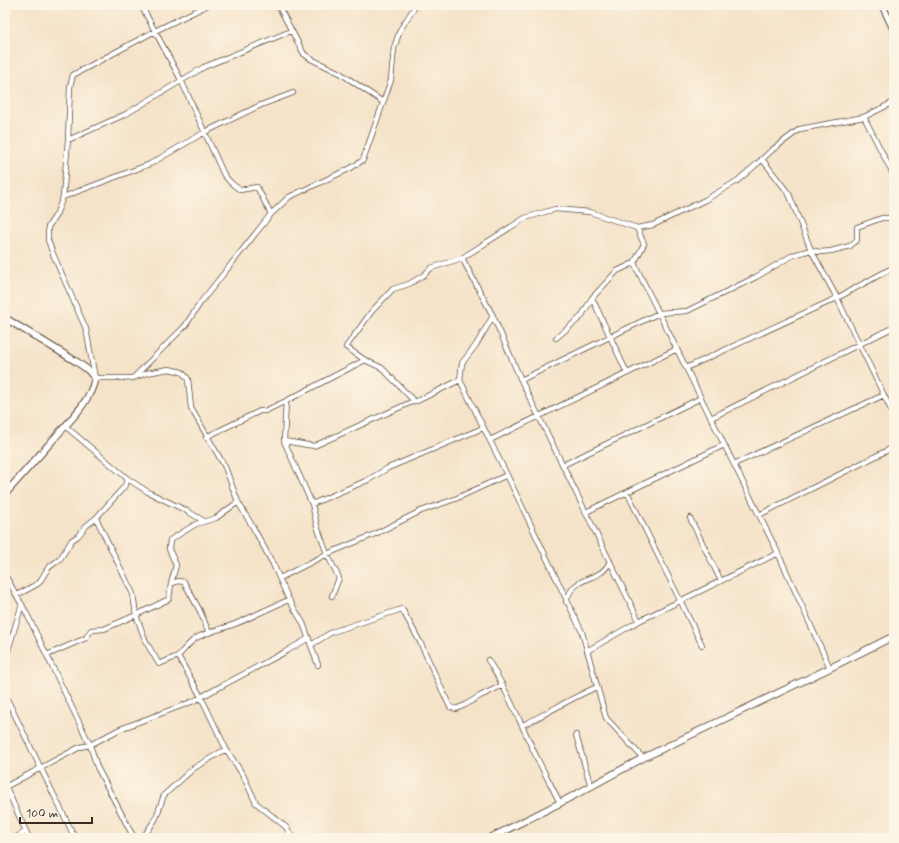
<svg xmlns="http://www.w3.org/2000/svg" width="899" height="843" font-family="Mynerve,sans-serif">
	<style>
		.lines { fill: none; stroke-linecap: round; stroke-linejoin: round }
		.minor-casing { stroke: #574638; stroke-width: 6 }
		.tertiary-casing { stroke: #574638; stroke-width: 8 }
		.minor { stroke: #fff; stroke-width: 4.5 }
		.tertiary { stroke: #fff; stroke-width: 6 }
	</style>
	<rect width="100%" height="100%" fill="#fcf5e5"/>
	<filter id="ink" filterUnits="userSpaceOnUse"><feTurbulence type="fractalNoise" baseFrequency=".025" numOctaves="2"/><feDisplacementMap in="SourceGraphic" scale="8" xChannelSelector="R" yChannelSelector="G"/><feConvolveMatrix kernelMatrix="1 2 1 2 8 2 1 2 1" color-interpolation-filters="sRGB"/></filter>
	<filter id="wash" filterUnits="userSpaceOnUse"><feTurbulence type="fractalNoise" baseFrequency=".012" numOctaves="4" result="noise"/><feDisplacementMap in="SourceGraphic" scale="16" xChannelSelector="R" yChannelSelector="G"/><feGaussianBlur stdDeviation="0.9" result="paint"/><feColorMatrix in="noise" values="0 0 0 0 0 0 0 0 0 0 0 0 0 0 0 0 0 1.4 0 .05"/><feComposite in="paint" operator="in"/></filter>
	<g filter="url(#wash)">
		<rect width="100%" height="100%" fill="#f5e3c9"/>
	</g>
	<g filter="url(#ink)">
		<g class="lines">
			<!-- minor casing -->
			<g class="minor-casing">
				<path id="minor" d="M141,5L181,80L224,175L231,183L240,190L257,187L271,214
					M208,5L155,31L73,75L70,87L68,140L63,197L56,215L48,227V240L53,254L86,329L95,378H133L147,373L169,369L182,372L188,379L191,408L225,467L238,502L254,529L273,564L289,600L303,623L318,665
					M278,5L304,54L311,59L340,73L383,102
					M864,117L894,176
					M68,140L126,114L204,67L291,31
					M762,159L789,194L811,250L837,298L894,416
					M63,197L150,164L205,132L261,105L293,93
					M462,258L493,316L521,380L639,621
					M634,263L778,553L830,668
					M592,298L627,373
					M493,316L476,345L462,363L460,380L507,475L582,632L606,718L643,758
					M556,338L581,317L592,298L617,271L634,263L644,244L637,228
					M365,360L382,368L414,401
					M686,368L837,298L894,267
					M134,377L185,326L201,302L271,214L289,197L351,168L363,160L391,80L394,48L400,30L416,5
					M521,380L659,313L687,311L756,277L793,255L811,250L820,252L831,251L850,246L857,240V227L882,218H894
					M286,401L284,441L312,504L317,526L327,554L339,578L332,596
					M711,418L894,327
					M65,426L128,479L148,492L187,511L204,521
					M206,437L260,411H265L286,401L365,360L346,347L372,311L393,289L409,284L424,275L431,268L462,258L525,218L555,209L590,212L637,228L653,225L705,200L737,181L758,163L772,150L800,129L864,117L894,102
					M490,440L677,349
					M284,441L314,446L414,401H417L460,380
					M734,464L884,395
					M563,465L701,398
					M627,492L702,645
					M312,504L368,480L388,468L483,428
					M586,512L724,445
					M759,515L894,447
					M96,518L133,594L136,615L169,599L171,584
					M690,518L721,581
					M5,575L26,612L90,745L80,747L5,787
					M280,578L327,554L375,534L421,511L455,499L507,475
					M17,595L39,583L48,568L60,559L72,540L78,536L86,526L96,518L124,487L128,479
					M566,602C568,596 570,590 575,586C588,575 603,578 610,561
					M209,633L200,611L184,582L178,581L171,584L176,565L169,549L170,540L196,524L216,518L238,502
					M311,645L332,632L402,609L420,642L450,707L456,709L465,705L480,696L503,685
					M587,651L639,621L778,553
					M47,655L86,638L91,630L104,629L136,615L146,642L159,664L178,656L201,697L226,749L243,775L256,803L286,827L291,835L290,838
					M178,656C184,650 190,642 196,638C208,632 222,629 235,624C253,617 270,607 289,600
					M5,660L22,604
					M488,660C509,693 521,725 538,760C545,774 553,789 560,803
					M5,695L75,838
					M523,725C548,713 571,698 597,687
					M576,735L591,787
					M5,785L29,838
					M15,838L25,832
					M134,838L97,767L90,745L120,729L194,701L201,697L285,652L309,638
					M143,838L156,818L164,795L194,768L226,749"/>
			</g>
			<!-- tertiary casing -->
			<g class="tertiary-casing">
				<path id="tertiary" d="M882,5L894,30
					M5,318L77,362L88,370L95,378C90,403 68,422 52,441C36,459 21,476 5,494
					M490,838L560,803L643,758L830,668L894,636"/>
			</g>
			<!-- minor -->
			<use href="#minor" class="minor"/>
			<!-- tertiary -->
			<use href="#tertiary" class="tertiary"/>
		</g>
	</g>
	<!-- margin -->
	<rect width="899" height="843" fill="none" stroke="#fcf5e5" stroke-width="20"/>
	<!-- scale -->
	<path d="M20 817v6h72v-6" fill="none" stroke="#3b2a1e" stroke-width="2"/>
	<text x="26" y="817" font-size="12" fill="#3b2a1e" stroke="#fcf5e5" stroke-width="3" paint-order="stroke">100 m</text>
</svg>
